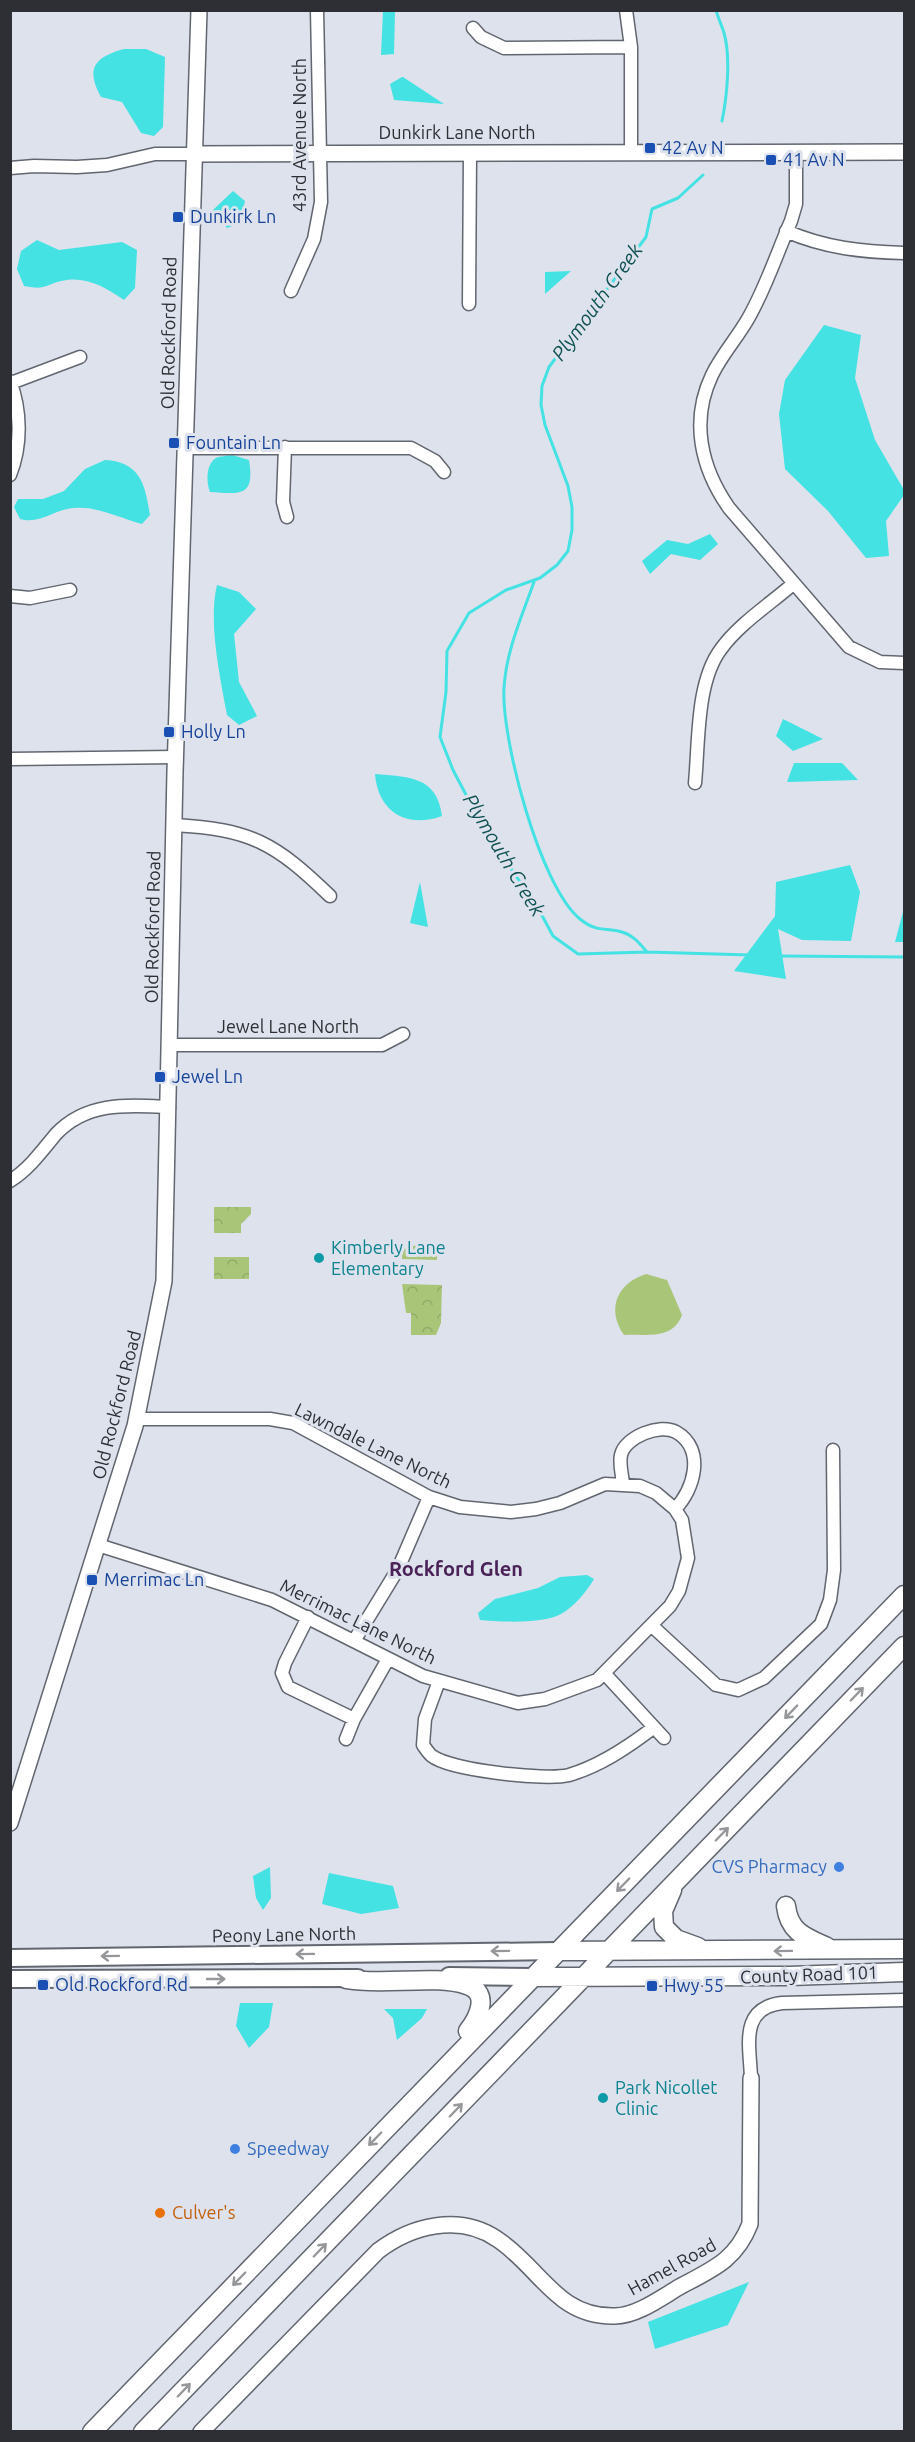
<svg xmlns="http://www.w3.org/2000/svg" width="915" height="2442" font-family="Ubuntu,sans-serif">
	<style>
		.park { fill: url(#park-crowns) }
		.pitch { fill: #a9c678 }
		.water { fill: #44e2e3 }
		.lines { fill: none; stroke-linecap: round; stroke-linejoin: round }
		.stream { stroke: #44e2e3; stroke-width: 3 }
		.minor-casing { stroke: #61666f; stroke-width: 15 }
		.tertiary-casing { stroke: #61666f; stroke-width: 18 }
		.secondary-casing { stroke: #61666f; stroke-width: 20 }
		.primary-casing { stroke: #61666f; stroke-width: 21 }
		.minor { stroke: #fff; stroke-width: 12 }
		.tertiary { stroke: #fff; stroke-width: 15 }
		.secondary { stroke: #fff; stroke-width: 16 }
		.primary { stroke: #fff; stroke-width: 18 }
		.oneway { stroke: #96979a }
		.transit-dot { fill: #1a4fb4; stroke: #dde2ed; stroke-width: 2 }
		.culture-dot { fill: #0f9aa8; stroke: #dde2ed; stroke-width: 2 }
		.shop-dot { fill: #3f7fe0; stroke: #dde2ed; stroke-width: 2 }
		.food-dot { fill: #e8710a; stroke: #dde2ed; stroke-width: 2 }
		.labels { text-anchor: middle; stroke-width: 6; stroke-linejoin: round; paint-order: stroke }
		.street-label { font-size: 18px; fill: #2d2f34; stroke: #dde2ed }
		.transit-label { font-size: 18px; fill: #164399; stroke: #dde2ed; text-anchor: start }
		.culture-label { font-size: 18px; fill: #0d838f; stroke: #dde2ed; text-anchor: start }
		.shop-label { font-size: 18px; fill: #366cbe; stroke: #dde2ed; text-anchor: end }
		.food-label { font-size: 18px; fill: #c56008; stroke: #dde2ed; text-anchor: start }
		.water-label { font-size: 20px; font-style: italic; fill: #105253; stroke: #dde2ed }
		.neighbourhood-label { font-size: 20px; font-weight: bold; fill: #4a2257; stroke: #dde2ed }
	</style>
	<defs>
		<pattern id="park-crowns" width="20" height="18" patternUnits="userSpaceOnUse" patternTransform="scale(1.5)"><rect width="20" height="18" fill="#a9c678"/><path d="M2 6a3 3 0 1 1 6 0M12 15a3 3 0 1 1 6 0" fill="none" stroke="#92aa68"/></pattern>
	</defs>
	<rect width="100%" height="100%" fill="#dde2ed"/>
	<!-- park -->
	<path class="park" d="M214,1207H251V1214L241,1224V1233H214Z
		M437,1244V1260L402,1259V1250L416,1245Z
		M249,1257V1279H214V1257Z
		M402,1284L442,1285L441,1323L436,1335H411V1313H406Z"/>
	<!-- pitch -->
	<path class="pitch" d="M646,1274L667,1280L682,1315C673,1340 647,1334 624,1335C606,1309 617,1283 646,1274Z"/>
	<!-- water -->
	<path class="water" d="M383,11H395L394,54L381,55Z
		M124,49H146L165,57L163,127L154,136L141,133L122,102L101,97C85,68 95,57 124,49Z
		M402,77H403L444,104L394,100L390,84Z
		M233,191L245,201L240,223L227,228L213,210Z
		M37,240L59,250L122,242L137,250L135,288L124,300C106,287 84,275 61,281C42,286 46,290 24,286L17,269L21,251Z
		M571,271L545,294V272Z
		M824,325L861,335L855,378L875,440L904,490V495L886,521L889,556L866,558L828,511L785,469L779,414L785,380Z
		M232,455L249,460C255,497 241,494 210,492C206,482 206,464 216,458C220,456 228,456 232,455Z
		M105,460C141,462 145,485 150,515L142,524C119,518 98,506 74,508C54,509 40,525 20,519L14,507L18,499H43L64,491L85,469Z
		M710,534L718,544L700,560L671,554L650,574L642,561L667,540L688,544Z
		M217,585L239,592L256,609L234,634L239,682L257,716L239,725L227,715C220,677 208,622 217,585Z
		M783,719L823,739L793,751L776,736Z
		M794,763H842L858,780L787,782Z
		M375,774C409,777 437,776 442,816C407,829 378,812 375,774Z
		M850,865L860,892L851,941L802,940L778,929L786,979L734,971L775,916L776,882Z
		M420,882L428,927L410,923Z
		M904,908V942H895Z
		M587,1575L594,1579C587,1591 574,1607 561,1614C543,1624 501,1622 480,1620L478,1613L495,1599L538,1588L560,1577Z
		M270,1867L271,1898L263,1910L256,1898L253,1876Z
		M329,1873L393,1886L399,1908L361,1914L322,1904Z
		M240,2003H273L269,2027L249,2048L236,2026Z
		M384,2009H427L422,2018L397,2040L393,2018Z
		M749,2282L728,2325L655,2349L648,2322Z"/>
	<g class="lines">
		<!-- stream -->
		<path class="stream" d="M716,10C718,18 722,26 724,33C731,57 727,97 722,121
			M703,175L678,198L652,209L646,237L549,367L542,386L541,405L545,425L568,486L572,507V530L568,551L557,565L540,578L506,590L469,613L447,651L446,692L440,737L453,770L485,831L538,908L553,936L578,954L647,952L750,955
			M534,582C522,616 506,651 504,688C501,738 540,887 580,919C597,933 606,927 622,932C633,935 640,944 647,952
			M780,956L904,957"/>
		<!-- minor casing -->
		<g class="minor-casing">
			<path id="minor" d="M626,10L631,47V152
				M473,28L481,37L504,48L631,47
				M796,152V204L791,221C777,253 766,287 749,317C738,337 722,354 712,375C690,421 701,468 729,508L849,647L880,662L904,663
				M10,168L34,166L77,167L107,165L155,154H193
				M786,231C825,248 863,252 904,253
				M291,291L314,239L321,202L317,10
				M469,304L470,153
				M10,381C21,410 22,445 10,475
				M11,383L80,357
				M285,447L283,502L287,517
				M186,448H411L435,461L444,472
				M10,596L30,598L70,590
				M10,759L176,757
				M695,783C699,742 696,682 721,649C739,624 770,604 793,584
				M174,825C251,829 275,843 330,896
				M171,1045H382L403,1034
				M10,1181C29,1169 42,1151 56,1134C87,1101 129,1105 169,1107
				M623,1483C622,1474 619,1464 621,1455C625,1437 660,1423 676,1432C706,1449 694,1490 675,1509
				M98,1545L272,1600L423,1676L518,1703L545,1699L597,1680L670,1606L679,1591L688,1558L682,1520L675,1509L656,1493L640,1486L605,1484L560,1503L536,1509L511,1512L460,1507L429,1497L293,1423L270,1419H137
				M308,1617L285,1663L282,1673L288,1687L354,1719
				M651,1625L716,1685L738,1690L764,1678L821,1624L830,1600L834,1570L833,1450
				M354,1641L398,1569L429,1497
				M605,1674L664,1738
				M439,1681L425,1719L423,1745C426,1749 429,1754 432,1756C450,1770 546,1781 569,1775C600,1766 628,1747 653,1728
				M346,1739L354,1719L388,1659
				M751,2078C750,2046 739,2008 782,2003L904,2000"/>
		</g>
		<!-- tertiary casing -->
		<g class="tertiary-casing">
			<path id="tertiary" d="M193,154L904,152
				M10,1823L135,1426L164,1281L175,772L199,10
				M201,2432L378,2251C411,2226 459,2213 497,2239C540,2267 557,2318 615,2316C637,2316 662,2297 681,2286C713,2269 736,2260 750,2224L751,2078"/>
		</g>
		<!-- secondary casing -->
		<g class="secondary-casing">
			<path id="secondary" d="M10,1958L559,1951
				M449,1976L533,1977
				M10,1979L358,1978"/>
		</g>
		<!-- primary casing -->
		<g class="primary-casing">
			<path id="primary" d="M672,1890L663,1911L664,1927L676,1939L698,1947
				M786,1906C789,1932 805,1937 827,1947
				M559,1951L904,1949
				M533,1977L790,1976L904,1972
				M346,1979C383,1986 436,1974 467,1985C491,1993 478,2018 468,2031
				M92,2432L904,1595
				M143,2432L904,1646"/>
		</g>
		<!-- minor -->
		<use href="#minor" class="minor"/>
		<!-- tertiary -->
		<use href="#tertiary" class="tertiary"/>
		<!-- secondary -->
		<use href="#secondary" class="secondary"/>
		<!-- primary -->
		<use href="#primary" class="primary"/>
	</g>
	<!-- one-way arrows -->
	<defs><path id="oneway-shaft" d="M-6 0H5M1.5-3L5.5 0L1.5 3" fill="none" stroke-width="1.6" stroke-linecap="round" stroke-linejoin="round" transform="scale(1.5)"/></defs>
	<g class="oneway">
		<use href="#oneway-shaft" transform="translate(857 1694) rotate(-46)"/>
		<use href="#oneway-shaft" transform="translate(791 1712) rotate(134)"/>
		<use href="#oneway-shaft" transform="translate(722 1834) rotate(-46)"/>
		<use href="#oneway-shaft" transform="translate(623 1885) rotate(134)"/>
		<use href="#oneway-shaft" transform="translate(500 1951) rotate(179)"/>
		<use href="#oneway-shaft" transform="translate(783 1951) rotate(179)"/>
		<use href="#oneway-shaft" transform="translate(305 1954) rotate(179)"/>
		<use href="#oneway-shaft" transform="translate(110 1956) rotate(179)"/>
		<use href="#oneway-shaft" transform="translate(216 1979)"/>
		<use href="#oneway-shaft" transform="translate(456 2110) rotate(-46)"/>
		<use href="#oneway-shaft" transform="translate(375 2139) rotate(134)"/>
		<use href="#oneway-shaft" transform="translate(320 2250) rotate(-46)"/>
		<use href="#oneway-shaft" transform="translate(239 2279) rotate(134)"/>
		<use href="#oneway-shaft" transform="translate(184 2390) rotate(-46)"/>
	</g>
	<!-- markers -->
	<g class="transit-dot">
		<rect x="644" y="142" width="12" height="12" rx="3"/>
		<rect x="765" y="154" width="12" height="12" rx="3"/>
		<rect x="172" y="211" width="12" height="12" rx="3"/>
		<rect x="168" y="437" width="12" height="12" rx="3"/>
		<rect x="163" y="726" width="12" height="12" rx="3"/>
		<rect x="154" y="1071" width="12" height="12" rx="3"/>
		<rect x="86" y="1574" width="12" height="12" rx="3"/>
		<rect x="37" y="1979" width="12" height="12" rx="3"/>
		<rect x="646" y="1980" width="12" height="12" rx="3"/>
	</g>
	<g class="culture-dot">
		<circle cx="319" cy="1258" r="6"/>
		<circle cx="603" cy="2098" r="6"/>
	</g>
	<g class="shop-dot">
		<circle cx="839" cy="1867" r="6"/>
		<circle cx="235" cy="2149" r="6"/>
	</g>
	<circle class="food-dot" cx="160" cy="2213" r="6"/>
	<g class="labels">
		<!-- street labels -->
		<g class="street-label">
			<text x="457" y="139">Dunkirk Lane North</text>
			<text transform="translate(300 135) rotate(-90)" y="6">43rd Avenue North</text>
			<text transform="translate(169 333) rotate(-89)" y="6">Old Rockford Road</text>
			<text transform="translate(153 927) rotate(-89)" y="6">Old Rockford Road</text>
			<text x="288" y="1033">Jewel Lane North</text>
			<text transform="translate(117 1405) rotate(-76)" y="6">Old Rockford Road</text>
			<text transform="translate(373 1446) rotate(26)" y="6">Lawndale Lane North</text>
			<text transform="translate(358 1622) rotate(26)" y="6">Merrimac Lane North</text>
			<text transform="translate(284 1935) rotate(-1)" y="6">Peony Lane North</text>
			<text transform="translate(809 1975) rotate(-2)" y="6">County Road 101</text>
			<text transform="translate(672 2267) rotate(-29)" y="6">Hamel Road</text>
		</g>
		<!-- transit labels -->
		<g class="transit-label">
			<text x="662" y="154">42 Av N</text>
			<text x="783" y="166">41 Av N</text>
			<text x="190" y="223">Dunkirk Ln</text>
			<text x="186" y="449">Fountain Ln</text>
			<text x="181" y="738">Holly Ln</text>
			<text x="172" y="1083">Jewel Ln</text>
			<text x="104" y="1586">Merrimac Ln</text>
			<text x="55" y="1991">Old Rockford Rd</text>
			<text x="664" y="1992">Hwy 55</text>
		</g>
		<!-- culture labels -->
		<g class="culture-label">
			<text x="331" y="1254">Kimberly Lane<tspan x="331" dy="21">Elementary</tspan></text>
			<text x="615" y="2094">Park Nicollet<tspan x="615" dy="21">Clinic</tspan></text>
		</g>
		<!-- shop labels -->
		<g class="shop-label">
			<text x="827" y="1873">CVS Pharmacy</text>
			<text x="247" y="2155" text-anchor="start">Speedway</text>
		</g>
		<!-- food labels -->
		<g class="food-label">
			<text x="172" y="2219">Culver's</text>
		</g>
		<!-- water labels -->
		<g class="water-label">
			<text transform="translate(597 302) rotate(-54)" y="7">Plymouth Creek</text>
			<text transform="translate(504 855) rotate(59)" y="7">Plymouth Creek</text>
		</g>
		<!-- neighbourhood labels -->
		<g class="neighbourhood-label">
			<text x="456" y="1576">Rockford Glen</text>
		</g>
	</g>
	<!-- border -->
	<rect width="915" height="2442" fill="none" stroke="#2d2f34" stroke-width="24"/>
</svg>
